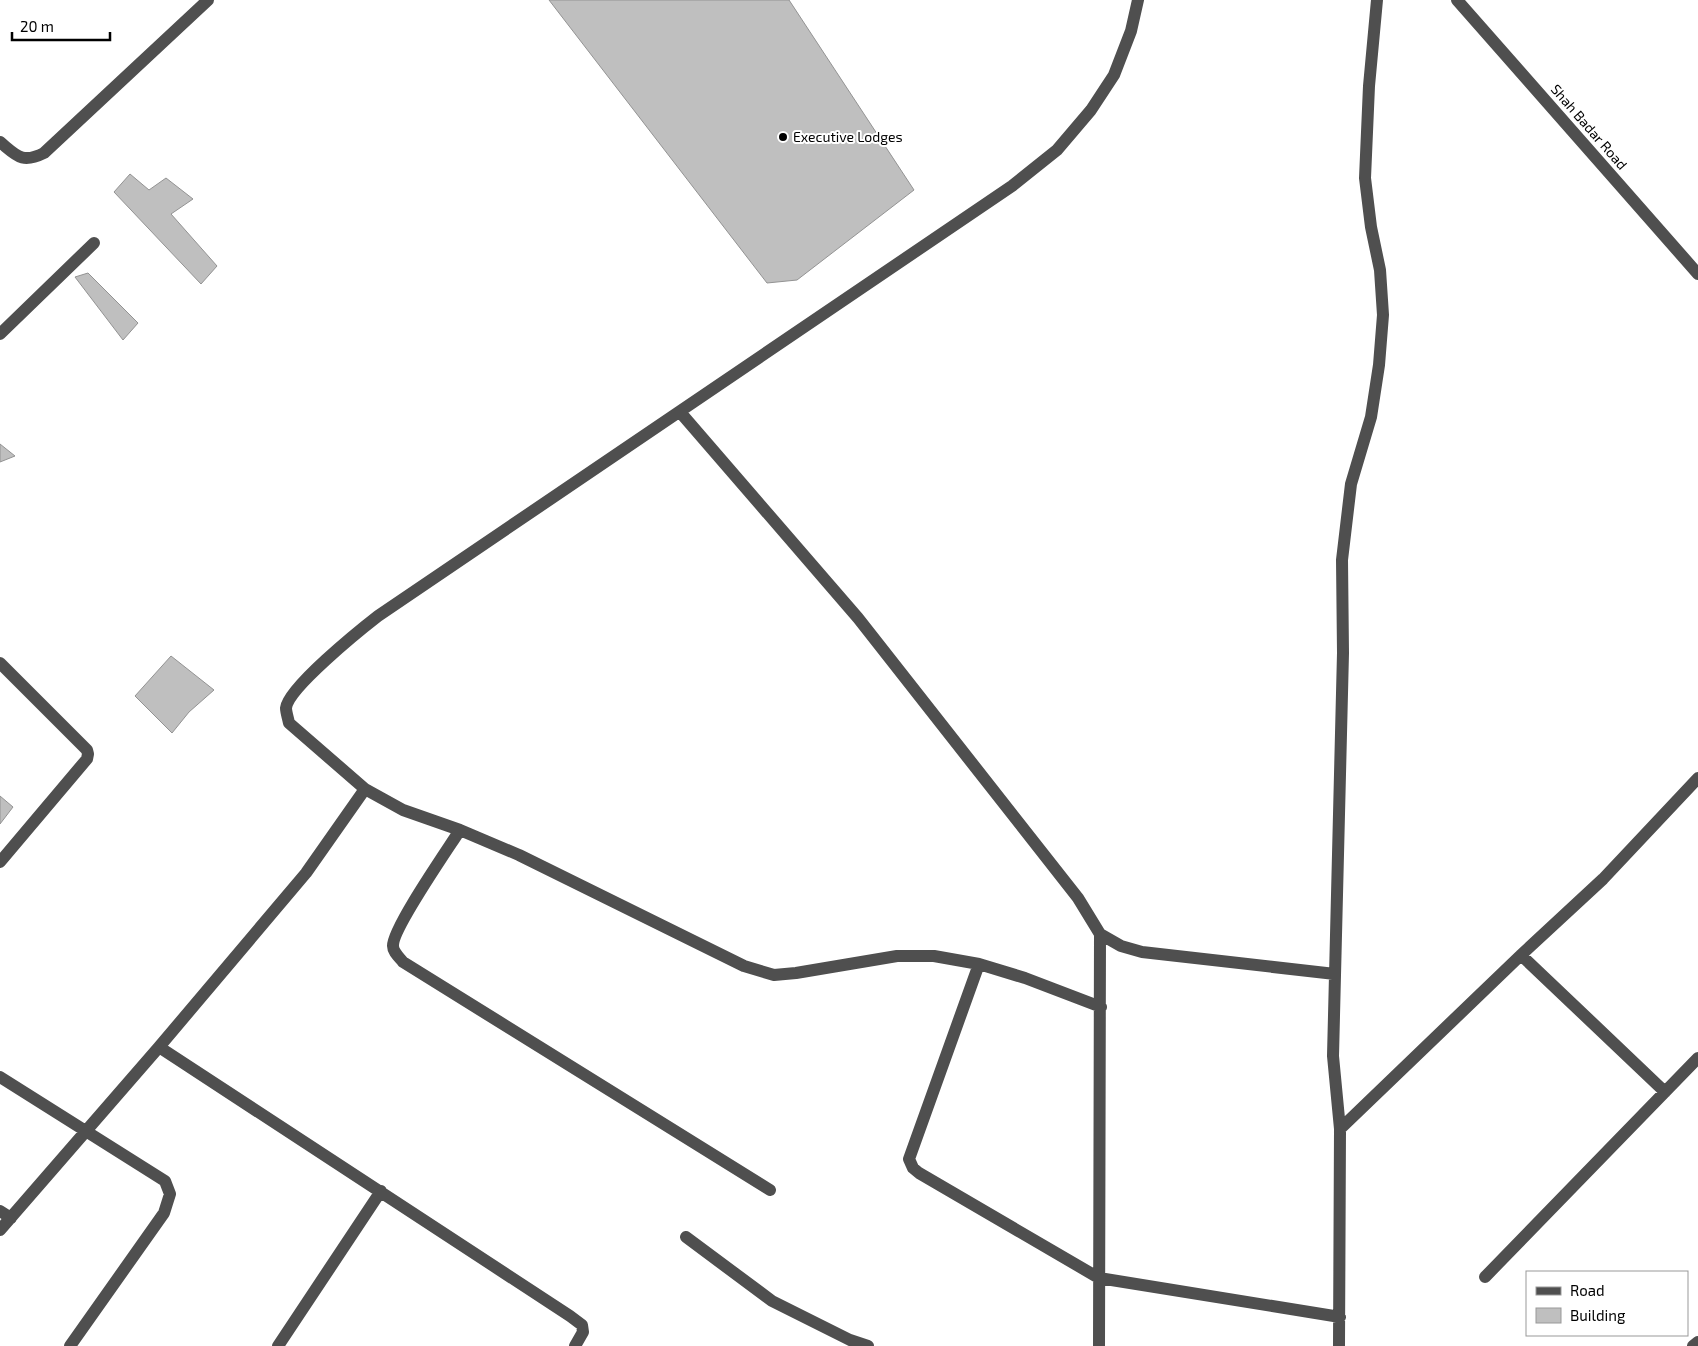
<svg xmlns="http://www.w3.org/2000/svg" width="1698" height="1346" font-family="'Exo 2',sans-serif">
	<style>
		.building { fill: #bfbfbf; stroke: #939393 }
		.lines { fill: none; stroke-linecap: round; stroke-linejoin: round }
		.minor { stroke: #4f4f4f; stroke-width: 12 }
		.poi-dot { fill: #000; stroke: #fff; stroke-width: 2 }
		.labels { text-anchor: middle; stroke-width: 4; stroke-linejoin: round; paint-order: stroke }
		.street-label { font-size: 14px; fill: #000; stroke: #fff }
		.poi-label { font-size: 14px; fill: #000; stroke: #fff; text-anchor: start }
	</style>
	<rect width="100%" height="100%" fill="#fff"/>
	<!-- building -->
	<path class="building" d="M549,0H789L914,190L797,280L767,283Z
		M130,174L149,190L166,178L193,199L171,214L217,266L201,284L114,192Z
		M88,273L138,323L123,340L75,277Z
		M0,444L15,456L0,462Z
		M171,656L214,690L189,712L172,733L135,696Z
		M0,796L13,807L0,824Z"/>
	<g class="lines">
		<!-- minor -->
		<path class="minor" d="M1457,0L1698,274
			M0,142C17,156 22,164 44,153L208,0
			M0,334L94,243
			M680,412L858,618L1078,898L1100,934L1121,946L1142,952L1335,974
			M0,663L87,750L88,754L87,759L0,862
			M460,830C448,849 392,929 393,946C393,952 399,957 403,962L770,1190
			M1521,955L1665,1092
			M979,964L909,1159L913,1168L919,1173L1099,1278L1340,1317
			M1101,1007L1025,978L979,964L934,956H897L796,973L774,975L744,966L519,855L460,830L403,810L365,789L289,723C288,718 286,712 286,708C288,688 360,630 378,616L1012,186L1057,150L1091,110L1114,75L1131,31L1138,0
			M159,1047L570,1316L582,1325L583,1332L575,1346
			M0,1077L165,1181L170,1194L164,1213L70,1346
			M1340,1129L1521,955L1603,879L1698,778
			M0,1211L11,1218
			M0,1230L159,1047L306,873L365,789
			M686,1237L772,1301L850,1340L868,1346
			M1485,1277L1698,1058
			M278,1346L381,1191
			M1099,1346L1100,934
			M1339,1346L1340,1129L1333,1056L1343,653L1342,560L1351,484L1371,417L1379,365L1383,315L1380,270L1371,227L1365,178L1369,86L1377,0
			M1693,1346L1698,1342"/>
	</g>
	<!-- markers -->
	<circle class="poi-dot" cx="783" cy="137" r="5"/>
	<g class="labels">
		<!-- street labels -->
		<g class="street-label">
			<text transform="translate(1589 127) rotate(49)" y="5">Shah Badar Road</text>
		</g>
		<!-- poi labels -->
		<g class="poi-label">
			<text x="793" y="142">Executive Lodges</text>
		</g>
	</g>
	<!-- legend -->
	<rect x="1526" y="1271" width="162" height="65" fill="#ffffff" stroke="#999999"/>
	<rect x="1536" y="1287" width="25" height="8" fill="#4f4f4f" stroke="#999999"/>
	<text x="1570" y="1296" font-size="15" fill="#000000">Road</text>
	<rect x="1536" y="1308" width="25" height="15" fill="#bfbfbf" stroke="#999999"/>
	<text x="1570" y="1321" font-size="15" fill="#000000">Building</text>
	<!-- scale -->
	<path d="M12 32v8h98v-8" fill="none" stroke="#000000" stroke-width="2.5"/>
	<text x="20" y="32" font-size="15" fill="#000000" stroke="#ffffff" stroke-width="4" paint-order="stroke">20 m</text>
</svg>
